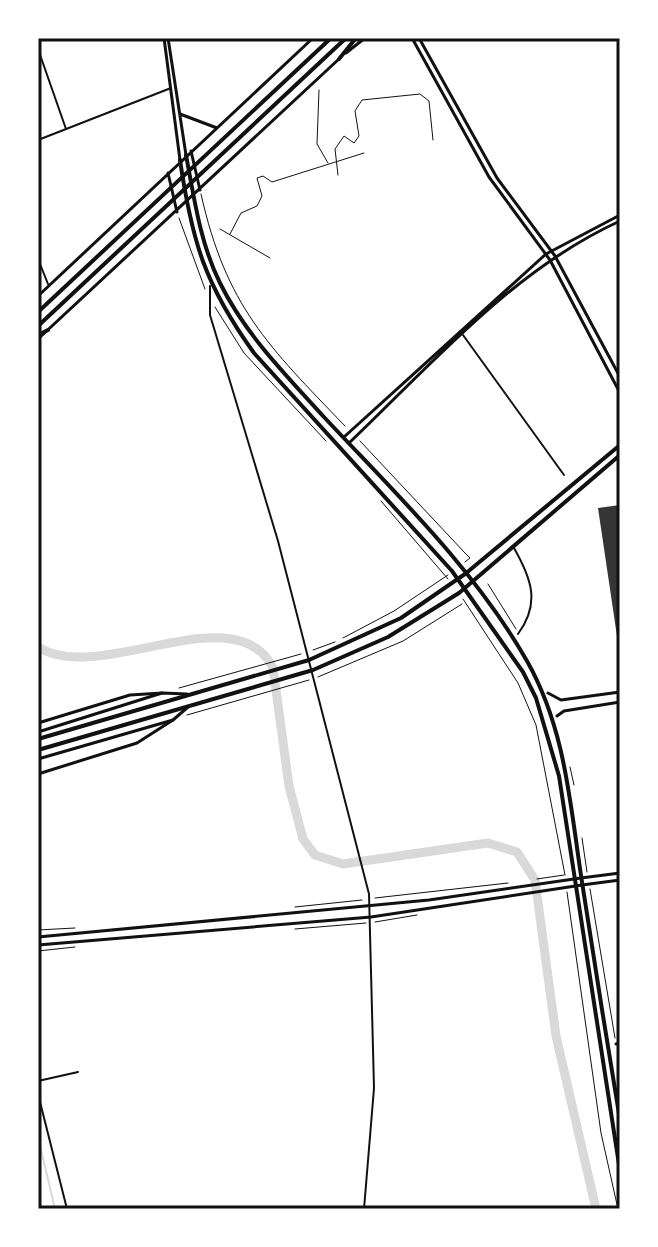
<svg xmlns="http://www.w3.org/2000/svg" width="658" height="1247" font-family="Merriweather,serif">
	<style>
		.lines { fill: none; stroke-linecap: round; stroke-linejoin: round }
		.stream { stroke: #d9d9d9; stroke-width: 2 }
		.river { stroke: #d9d9d9; stroke-width: 9 }
		.building { fill: #353535 }
		.path { stroke: #111; stroke-width: 1 }
		.minor { stroke: #111; stroke-width: 2 }
		.tertiary { stroke: #111; stroke-width: 3 }
		.secondary { stroke: #111; stroke-width: 3 }
		.primary { stroke: #111; stroke-width: 4 }
		.trunk { stroke: #111; stroke-width: 4 }
		.neatline { fill: none; stroke: #111; stroke-width: 3 }
	</style>
	<rect width="100%" height="100%" fill="#fff"/>
	<g class="lines">
		<!-- stream -->
		<path class="stream" d="M38,1137L55,1209"/>
		<!-- river -->
		<path class="river" d="M38,647C99,686 236,593 273,668L289,786L303,839L315,855L343,864L488,843L517,852L535,880L556,1036L596,1209"/>
	</g>
	<!-- building -->
	<path class="building" d="M620,505V643H618L598,508Z"/>
	<g class="lines">
		<!-- path -->
		<path class="path" d="M319,90L317,144L328,163
			M338,175L335,149L344,136L354,143L359,136L355,111L362,100L420,94L429,101L433,140
			M201,194C226,306 268,346 345,426
			M179,218L205,289
			M220,229L270,258
			M230,234L241,213L257,206L262,196L257,178L263,176L272,182L364,153
			M215,307L244,353L326,441
			M360,441L465,553L470,558L465,562
			M381,501L448,579
			M488,584L516,629
			M463,599L518,683L536,725L565,875
			M343,638L394,611L448,575
			M313,650L335,642
			M318,677L403,641L462,604
			M179,688L301,654
			M187,715L309,680
			M570,767L574,785
			M582,838L587,872
			M537,879L564,875
			M590,889L615,1038
			M567,892L601,1133L618,1209
			M375,898L508,883
			M295,907L362,900
			M375,922L417,915
			M295,929L366,923
			M38,930L75,928
			M38,951L75,947"/>
		<!-- minor -->
		<path class="minor" d="M38,49L66,129
			M38,140L171,88
			M38,259L48,284
			M210,286V315L278,541L369,894L374,1088L364,1209
			M463,335L564,475
			M514,548C531,578 541,603 518,634
			M38,1081L78,1072
			M38,1094L67,1209"/>
		<!-- tertiary -->
		<path class="tertiary" d="M168,38L186,155
			M412,38L489,177L550,260L620,393
			M419,38L497,178L555,256L620,377
			M346,53L365,38
			M180,114L217,128
			M191,151L200,190
			M168,173L177,212
			M38,296L313,38
			M38,339L340,58
			M344,437L546,254L620,215
			M349,443C432,364 514,269 620,221
			M548,693L561,700L620,692
			M557,716L564,711L620,702
			M38,732L162,693L187,694
			M38,759L173,720L188,707
			M581,878L620,873
			M582,885L620,880
			M616,1044L620,1043
			M619,1061L620,1060"/>
		<!-- secondary -->
		<path class="secondary" d="M164,38L180,160
			M38,723L130,695L162,693
			M38,774L137,743L173,720
			M38,937L429,900L581,878
			M38,945L371,917L582,885"/>
		<!-- primary -->
		<path class="primary" d="M186,155C194,197 200,243 220,283C245,334 285,374 323,416C395,493 474,568 527,661C566,730 570,805 582,882C594,961 607,1041 620,1120
			M180,160C192,242 205,285 254,353L452,571L523,672L536,698L559,776L620,1171
			M38,739L309,660L401,618L465,574L620,445
			M38,750L313,670L388,637L459,593L620,455"/>
		<!-- trunk -->
		<path class="trunk" d="M339,59L356,38
			M38,312L331,38
			M38,326L346,38
			M38,335L48,330"/>
	</g>
	<!-- border -->
	<rect width="658" height="1247" fill="none" stroke="#ffffff" stroke-width="80"/>
	<rect x="40" y="40" width="578" height="1167" class="neatline"/>
</svg>
